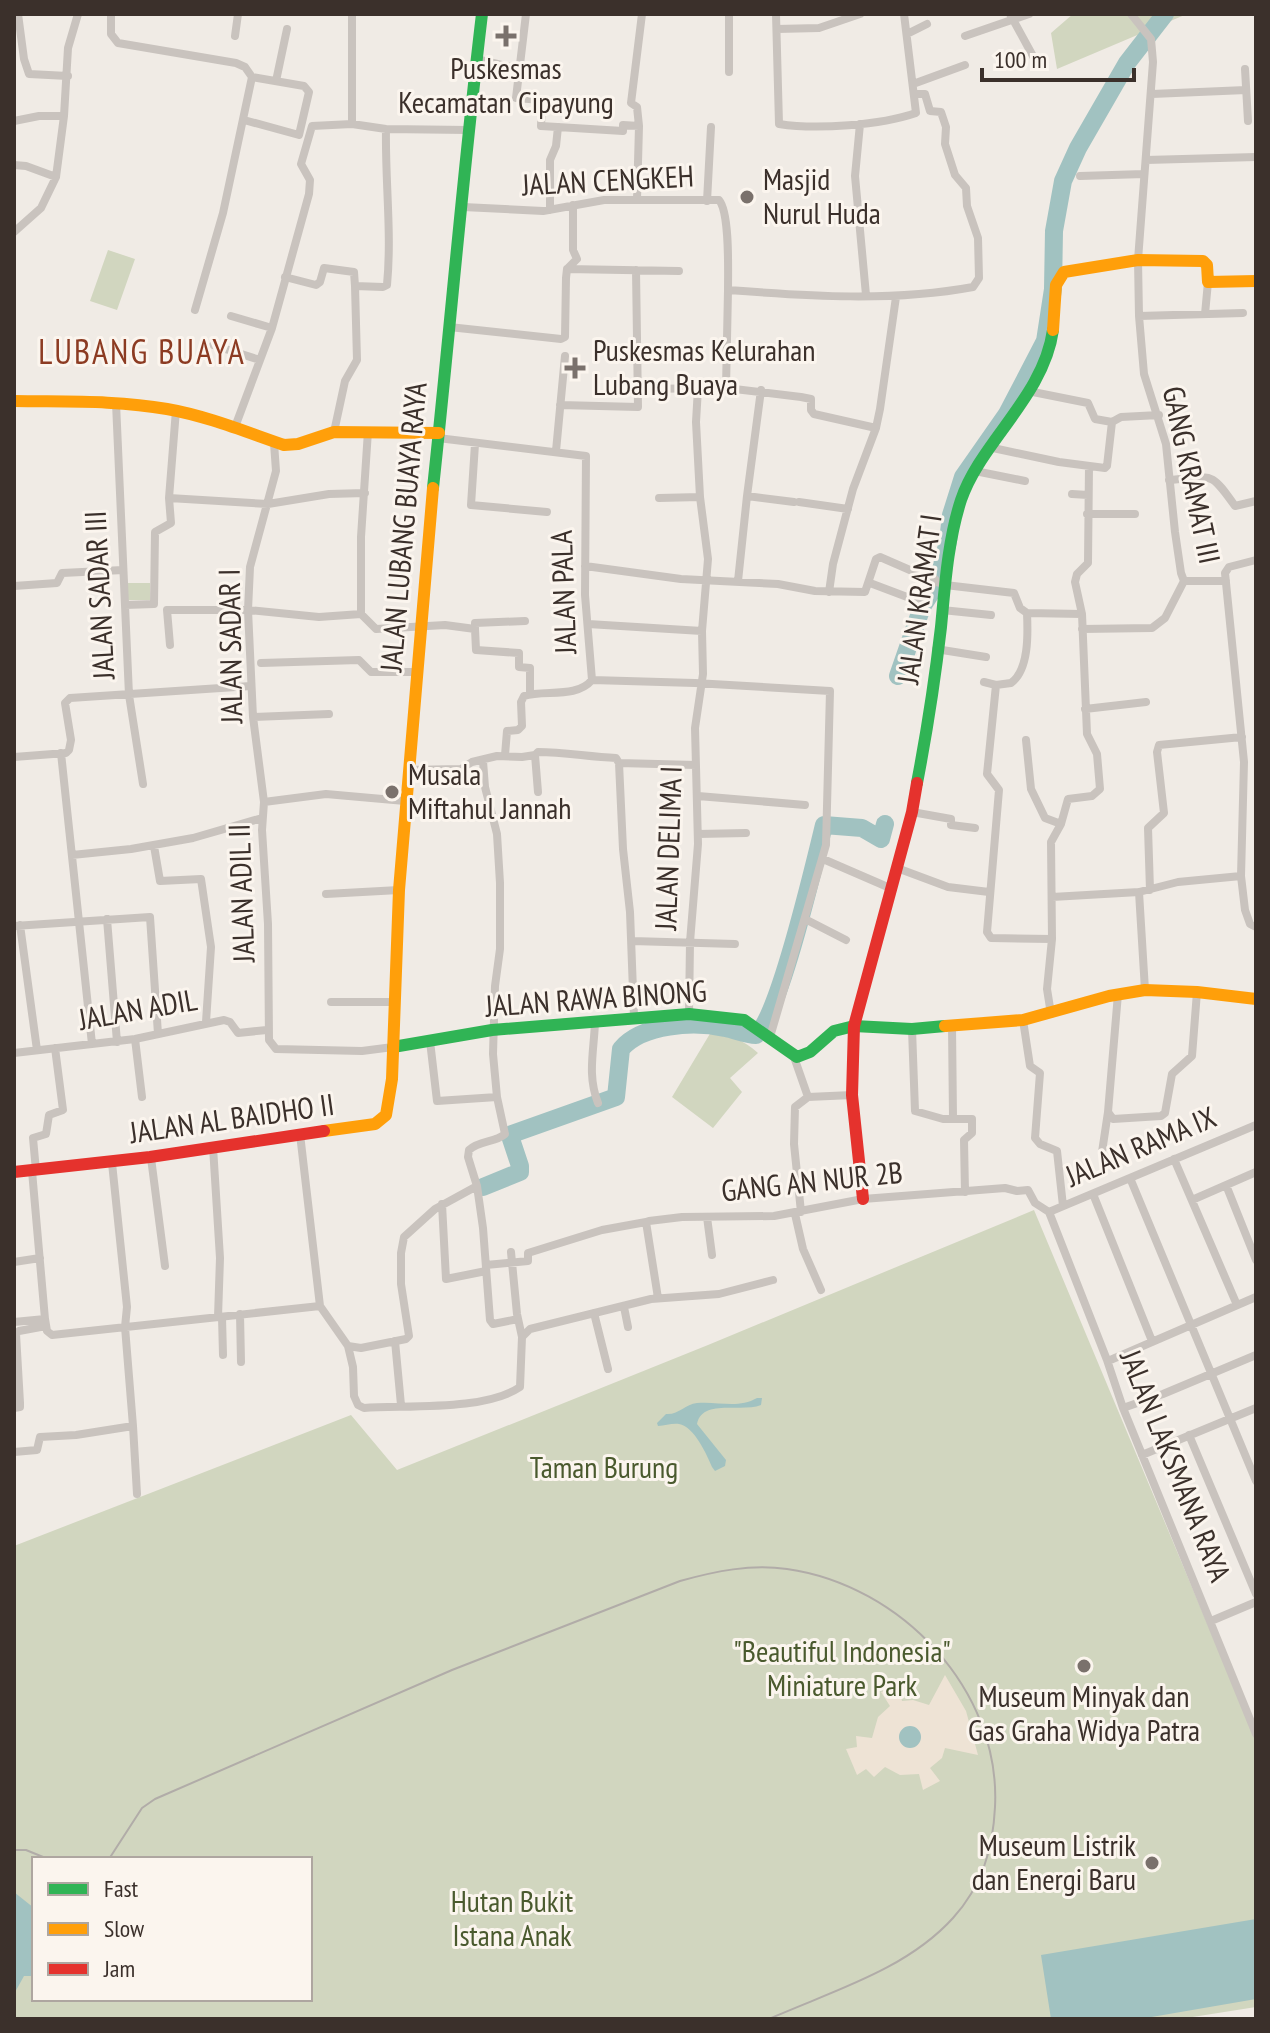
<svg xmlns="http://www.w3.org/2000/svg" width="1270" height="2033" font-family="'PT Sans Narrow',sans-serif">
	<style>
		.green { fill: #d1d6bf; fill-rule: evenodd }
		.plaza { fill: #eee3d5 }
		.water { fill: #a1c2c1 }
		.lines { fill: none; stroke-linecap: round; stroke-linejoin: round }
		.river { stroke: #a1c2c1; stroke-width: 18 }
		.street { stroke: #c9c3be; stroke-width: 8 }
		.fast { stroke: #30b455; stroke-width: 12 }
		.slow { stroke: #ff9f0a; stroke-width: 12 }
		.jam { stroke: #e5322d; stroke-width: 12 }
		.tram { stroke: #b1aca8; stroke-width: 2 }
		.poi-dot { fill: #7a716c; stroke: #fbf5ee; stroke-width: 3 }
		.labels { text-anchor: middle; stroke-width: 6; stroke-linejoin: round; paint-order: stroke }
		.poi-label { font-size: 30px; fill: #3b302b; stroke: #fbf5ee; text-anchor: start }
		.street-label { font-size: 30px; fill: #3b302b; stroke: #fbf5ee }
		.park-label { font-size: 30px; fill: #4a5a2e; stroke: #fbf5ee }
		.quarter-label { font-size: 34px; letter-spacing: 2px; fill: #8c3b22; stroke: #fbf5ee }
	</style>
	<rect width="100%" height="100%" fill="#f0ebe5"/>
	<!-- green -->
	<path class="green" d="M1073,14H1187L1057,69L1051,33Z
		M108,250L135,259L117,310L90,301Z
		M127,583H150V600H127Z
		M711,1032C730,1035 744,1040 758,1053L730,1078L742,1092L713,1128L672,1097Z
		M1034,1210L1256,1740V2007L1180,2019H14V1546L351,1415L397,1470L708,1345ZM34,1859H310V1999H34Z"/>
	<!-- plaza -->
	<path class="plaza" d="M945,1675L966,1711L978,1755L945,1748L942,1758L930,1768L940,1781L923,1790L919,1774L900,1775L885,1767L874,1777L866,1769L857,1775L846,1749L857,1747L856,1736L872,1738L878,1717L890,1706L881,1692L899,1686L902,1701L913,1700L929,1705Z"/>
	<!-- water -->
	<path class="water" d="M757,1398H762L761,1405C742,1413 702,1398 697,1424L726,1460L725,1466L715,1471L712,1467C707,1455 694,1426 679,1424C672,1423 665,1426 658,1426L657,1423L666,1414C679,1415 685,1404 697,1403C718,1401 738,1409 757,1398Z
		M899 1737a11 11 0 1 1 22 0a11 11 0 1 1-22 0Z
		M14,1892L34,1908V1976H24L14,1994Z
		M1256,1919V1999L1140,2019H1051L1041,1955Z"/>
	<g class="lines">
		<!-- river -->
		<path class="river" d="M898,676L922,607L938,582L948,541L951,515L963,477L1007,414L1045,341L1053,289L1054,231L1063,181L1078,148L1127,63L1165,14
			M483,1187L520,1172V1166L510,1136L512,1134L616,1097L621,1049C642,1024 694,1021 725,1028C736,1030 745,1035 756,1035C779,1016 815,862 824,825L862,828L881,839L885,824"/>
		<!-- street -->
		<path class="street" d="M18,14L24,59L29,74L68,76
			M111,14V34L118,43L236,63L245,67L252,77L223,213L195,310
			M352,14V124
			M526,14L516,98L542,100L541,126L623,131V125L639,126
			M729,14V72
			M776,14L779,124C817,130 881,125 916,113L904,14
			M1010,14L1034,58
			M1131,14L1151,39L1153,62L1138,260L1139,316L1144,374L1166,444L1175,532L1181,573L1184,581
			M777,29L819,28L860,14
			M907,34L927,24
			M235,36L238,14
			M965,36L1029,14
			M476,59L519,69
			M1245,69L1248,121
			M276,81L287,29
			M913,84L965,65
			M1152,94L1246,90
			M244,120L299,135L309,92L304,86L252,77
			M14,121L39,116H64
			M860,124L855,176L866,295
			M1146,160L1256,157
			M14,165L26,166L56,177
			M1080,176L1144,174
			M637,199L639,126L637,107L631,103L642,14
			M707,201L711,127
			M463,207L543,211L604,200H719C730,213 728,270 728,290C809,296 892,302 973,287L979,278L978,238L967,206L966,188L955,175L945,144L946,127L941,112L930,111L925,94H914
			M550,210V160L556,146L558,127
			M14,232L41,208L56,177L64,116L68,48L78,14
			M567,269L679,271
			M285,277L316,285L320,282L324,268L354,272L355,286L383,287L387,285C392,233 385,181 386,129
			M1205,314L1208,282
			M231,316L272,328
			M1139,316L1243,313
			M449,327L561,339L565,337L566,278L567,269L577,259L573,250V205
			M213,345L260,360
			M726,388L728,290
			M637,389L726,388L801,397L811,399V410L814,414L876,428
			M1028,391L1088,403L1095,419L1112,422
			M116,403L129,695L143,784
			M560,405L638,407L636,270
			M1112,422L1121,417L1159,415
			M235,427L272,328L309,194L310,180L301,164L312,126L352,124L386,129L468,130
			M334,432L345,381L357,360L355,286
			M438,438L586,456L585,595L592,680L695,683L830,691L826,845L770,1037
			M274,443L276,471L250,567L248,610L253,717L264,802L262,830L268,924L269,1040L276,1049L362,1051L393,1047
			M475,444L471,505L547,512
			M993,448L1059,462L1105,468L1107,466L1112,422
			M556,451L565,356
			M975,471L1025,481
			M1169,480C1213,477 1209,469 1235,506L1256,501
			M1072,494L1088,495
			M747,496L761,390
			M169,498L268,504L329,494L365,493
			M659,498L700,497
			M799,502L848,509
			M1087,514H1135
			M1256,560L1229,567L1225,573L1244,762L1241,876L1245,910L1250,924L1256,927
			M585,566L681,579L778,584L815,591L865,592L876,559L880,557L942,584
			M738,581L747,496L794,502
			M1184,581H1226
			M870,583L923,603L935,579
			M945,585L1014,593L1020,608L1027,613
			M14,586L57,583L62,573L123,570
			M829,592L833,564L853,489L876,428L880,409L896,297
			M125,605L154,604L155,532L171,523L169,498L176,410
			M942,610L991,615
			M361,614V537L368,431
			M588,624L702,631
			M475,629V623L525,621
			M1082,629L1152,628L1165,618L1184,581
			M170,645L167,610H248L319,617L361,614L376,629L445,625L475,629L476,650L519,653V667L530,668V694
			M936,649L986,657
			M261,663L359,660L371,672H417
			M984,682L996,685L987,774L999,790L987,932L991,938L1052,939
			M996,685L1011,683C1029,670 1028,634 1027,613L1082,614
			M1085,709L1146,702
			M253,717L329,714
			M1026,740L1031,789L1045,818L1061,824
			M61,753L92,1044
			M505,755L507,731L518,730L522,726L521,702L524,696C544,689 576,699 592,680
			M535,755L538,792
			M14,757L66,753L69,750L71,740L65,703L70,698L251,686
			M619,763L623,849L630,912L634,1017
			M408,770L461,769L472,762L497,756L522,757L535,755L538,752C565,752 589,757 616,758L619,763L696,765
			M698,796L805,805
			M264,802L326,794L405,801
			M912,812L951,819V825L975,828
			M698,834L746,833
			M154,846L160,881L201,879L211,947L206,1022
			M72,855L131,849L193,838L262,818
			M823,859L890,888
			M897,868L948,887L989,892
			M1150,890L1148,828L1164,813L1157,752L1159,745L1242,737
			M1139,892L1145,990
			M326,894L399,890
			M1052,897L1139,892L1178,882L1241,876
			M107,919L117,1042
			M805,919L846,940
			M20,925L37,1050
			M14,926L150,917L158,1034
			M632,941L735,944
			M1118,994L1108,1112L1113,1119L1161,1116L1165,1113L1172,1074L1192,1056L1197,992
			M331,1002H394
			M689,1014L690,942L698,844L695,728L703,674L702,631L708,559L700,497L696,422L698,388
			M1051,1014L1047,989L1052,939L1051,842L1061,824L1068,799L1092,796L1100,789L1097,754L1087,734L1082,614L1075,582L1077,574L1088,563L1089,466
			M1023,1020L1030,1066L1040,1073L1035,1138L1040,1144L1057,1151L1063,1206
			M595,1022C594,1051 587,1075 598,1103
			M952,1026L953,1118
			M912,1029L915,1111L943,1119H972V1133L964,1140L965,1192
			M135,1039L142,1097
			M430,1041L437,1101L497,1097
			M14,1053L135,1039L224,1020L230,1022L238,1033L267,1030
			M794,1057L808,1097
			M1256,1125L1049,1212L1107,1360L1123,1408L1256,1734
			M300,1134L320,1306L348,1346L353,1367L354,1396L358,1405L364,1408C407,1405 485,1411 520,1387L522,1337L530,1329L651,1299L719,1294L773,1280
			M213,1147L220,1258L218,1317
			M1102,1152L1108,1112
			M151,1158L165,1266
			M1174,1159L1237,1305
			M32,1171L45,1319L47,1331L52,1335L320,1306
			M36,1171L33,1138L46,1134L49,1115L63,1110L55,1048
			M1130,1178L1256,1481
			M1226,1185L1256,1260
			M477,1186L483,1228L490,1320L493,1324L518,1319
			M1093,1194L1152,1341
			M1192,1200L1256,1172
			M442,1204L446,1279L486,1271
			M801,1212L794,1144L795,1107L808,1097L852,1095
			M795,1214L803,1249L821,1290
			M707,1217L712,1255
			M511,1252L517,1314L522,1337
			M14,1262L40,1258
			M486,1265L528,1261V1253L602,1230L646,1222
			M658,1298L646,1222L649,1221L682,1217L774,1216L863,1199L1005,1188L1017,1191L1028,1190L1035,1203L1049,1212
			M624,1307L628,1327
			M594,1313L608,1369
			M240,1314L241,1362
			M222,1317L223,1355
			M14,1322L45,1319
			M395,1341L401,1405
			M348,1346L361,1348L406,1339L409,1336L401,1284V1253L404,1237L435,1209L477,1186L468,1157L469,1150C480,1140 495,1143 505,1134L497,1097L493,1054L495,986L500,949V883L497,834L485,787L483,761
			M1108,1361L1256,1297
			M14,1408L20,1407V1403L16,1334L19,1331L46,1326
			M1123,1408L1163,1394L1256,1355
			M133,1426L137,1494
			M1189,1435L1256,1594
			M14,1452L37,1450L40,1437L76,1435L133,1426L125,1327L127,1307L112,1163
			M1142,1455L1256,1408
			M1211,1621L1256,1602"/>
		<!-- fast -->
		<path class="fast" d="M433,488C450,330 463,172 482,14
			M917,783C927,731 935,679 941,627C945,585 948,540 961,500C980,443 1044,396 1053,330
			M393,1047L492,1030L689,1014L744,1020L797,1057L810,1052L834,1031L854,1026L912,1029L945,1026"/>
		<!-- slow -->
		<path class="slow" d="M1053,330L1056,285L1064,272L1138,260L1203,261L1207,265L1208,282L1256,281
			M14,401C65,402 117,400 167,409C207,416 246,432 284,445L298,444L334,432L439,433
			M945,1026L1023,1020L1109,996L1145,990L1197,992L1256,999
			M324,1131L375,1124L386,1115L392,1079L399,890L433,488"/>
		<!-- jam -->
		<path class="jam" d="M14,1172L150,1157L324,1131
			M863,1199L852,1095L854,1026L912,812L917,783"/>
		<!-- tram -->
		<path class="tram" d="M14,1850H26L48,1859
			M109,1859L142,1808L155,1799L452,1670L680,1581C716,1571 750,1564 787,1569C901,1585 1001,1690 995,1807C993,1849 982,1886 953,1918C906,1970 832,1991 769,2019"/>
	</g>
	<!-- markers -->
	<g class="poi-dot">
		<path d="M502 24h8v8h8v8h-8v8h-8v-8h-8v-8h8z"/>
		<circle cx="747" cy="197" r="8"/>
		<path d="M571 356h8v8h8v8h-8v8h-8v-8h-8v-8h8z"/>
		<circle cx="392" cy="792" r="8"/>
		<circle cx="1084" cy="1666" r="8"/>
		<circle cx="1152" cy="1863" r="8"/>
	</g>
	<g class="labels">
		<!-- poi labels -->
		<g class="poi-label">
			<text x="506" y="79" text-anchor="middle">Puskesmas<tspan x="506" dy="34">Kecamatan Cipayung</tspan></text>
			<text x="763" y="190">Masjid<tspan x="763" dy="34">Nurul Huda</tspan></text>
			<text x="593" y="361">Puskesmas Kelurahan<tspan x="593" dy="34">Lubang Buaya</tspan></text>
			<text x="408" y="785">Musala<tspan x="408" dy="34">Miftahul Jannah</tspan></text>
			<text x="1084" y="1707" text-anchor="middle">Museum Minyak dan<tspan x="1084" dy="34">Gas Graha Widya Patra</tspan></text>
			<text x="1136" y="1856" text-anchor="end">Museum Listrik<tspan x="1136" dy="34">dan Energi Baru</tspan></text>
		</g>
		<!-- street labels -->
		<g class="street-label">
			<text transform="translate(608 181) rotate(-3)" y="10">JALAN CENGKEH</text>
			<text transform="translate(1191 475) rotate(78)" y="10">GANG KRAMAT III</text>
			<text transform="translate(404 527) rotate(-85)" y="10">JALAN LUBANG BUAYA RAYA</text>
			<text transform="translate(564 592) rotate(-92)" y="10">JALAN PALA</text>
			<text transform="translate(100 595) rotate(-93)" y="10">JALAN SADAR III</text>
			<text transform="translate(920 599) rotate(-82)" y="10">JALAN KRAMAT I</text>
			<text transform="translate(231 646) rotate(-91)" y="10">JALAN SADAR I</text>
			<text transform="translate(669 848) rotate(-88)" y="10">JALAN DELIMA I</text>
			<text transform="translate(242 893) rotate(-92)" y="10">JALAN ADIL II</text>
			<text transform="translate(596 999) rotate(-4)" y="10">JALAN RAWA BINONG</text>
			<text transform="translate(138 1010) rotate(-10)" y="10">JALAN ADIL</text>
			<text transform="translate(232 1119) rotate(-8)" y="10">JALAN AL BAIDHO II</text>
			<text transform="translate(1141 1147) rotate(-23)" y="10">JALAN RAMA IX</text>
			<text transform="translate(812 1182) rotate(-6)" y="10">GANG AN NUR 2B</text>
			<text transform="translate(1175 1466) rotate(68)" y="10">JALAN LAKSMANA RAYA</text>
		</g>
		<!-- park labels -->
		<g class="park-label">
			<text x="604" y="1478">Taman Burung</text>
			<text x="842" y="1662">"Beautiful Indonesia"<tspan x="842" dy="34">Miniature Park</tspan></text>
			<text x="512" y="1912">Hutan Bukit<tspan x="512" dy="34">Istana Anak</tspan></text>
		</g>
		<!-- quarter labels -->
		<g class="quarter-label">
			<text x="142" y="364">LUBANG BUAYA</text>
		</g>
	</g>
	<!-- border -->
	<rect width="1270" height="2033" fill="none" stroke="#3b302b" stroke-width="32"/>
	<!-- legend -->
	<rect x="32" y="1857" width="280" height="144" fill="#fbf5ee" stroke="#aea6a0" stroke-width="2"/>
	<rect x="48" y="1883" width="40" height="12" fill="#30b455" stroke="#aea6a0" stroke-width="2"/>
	<text x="104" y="1897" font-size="24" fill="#3b302b">Fast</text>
	<rect x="48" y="1923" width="40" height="12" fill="#ff9f0a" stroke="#aea6a0" stroke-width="2"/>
	<text x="104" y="1937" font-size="24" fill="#3b302b">Slow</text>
	<rect x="48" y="1963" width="40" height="12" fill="#e5322d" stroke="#aea6a0" stroke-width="2"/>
	<text x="104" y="1977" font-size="24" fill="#3b302b">Jam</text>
	<!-- scale -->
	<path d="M982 68v12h152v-12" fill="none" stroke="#3b302b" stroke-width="4"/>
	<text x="994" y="68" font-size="24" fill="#3b302b" stroke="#fbf5ee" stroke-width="6" paint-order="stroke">100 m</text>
</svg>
